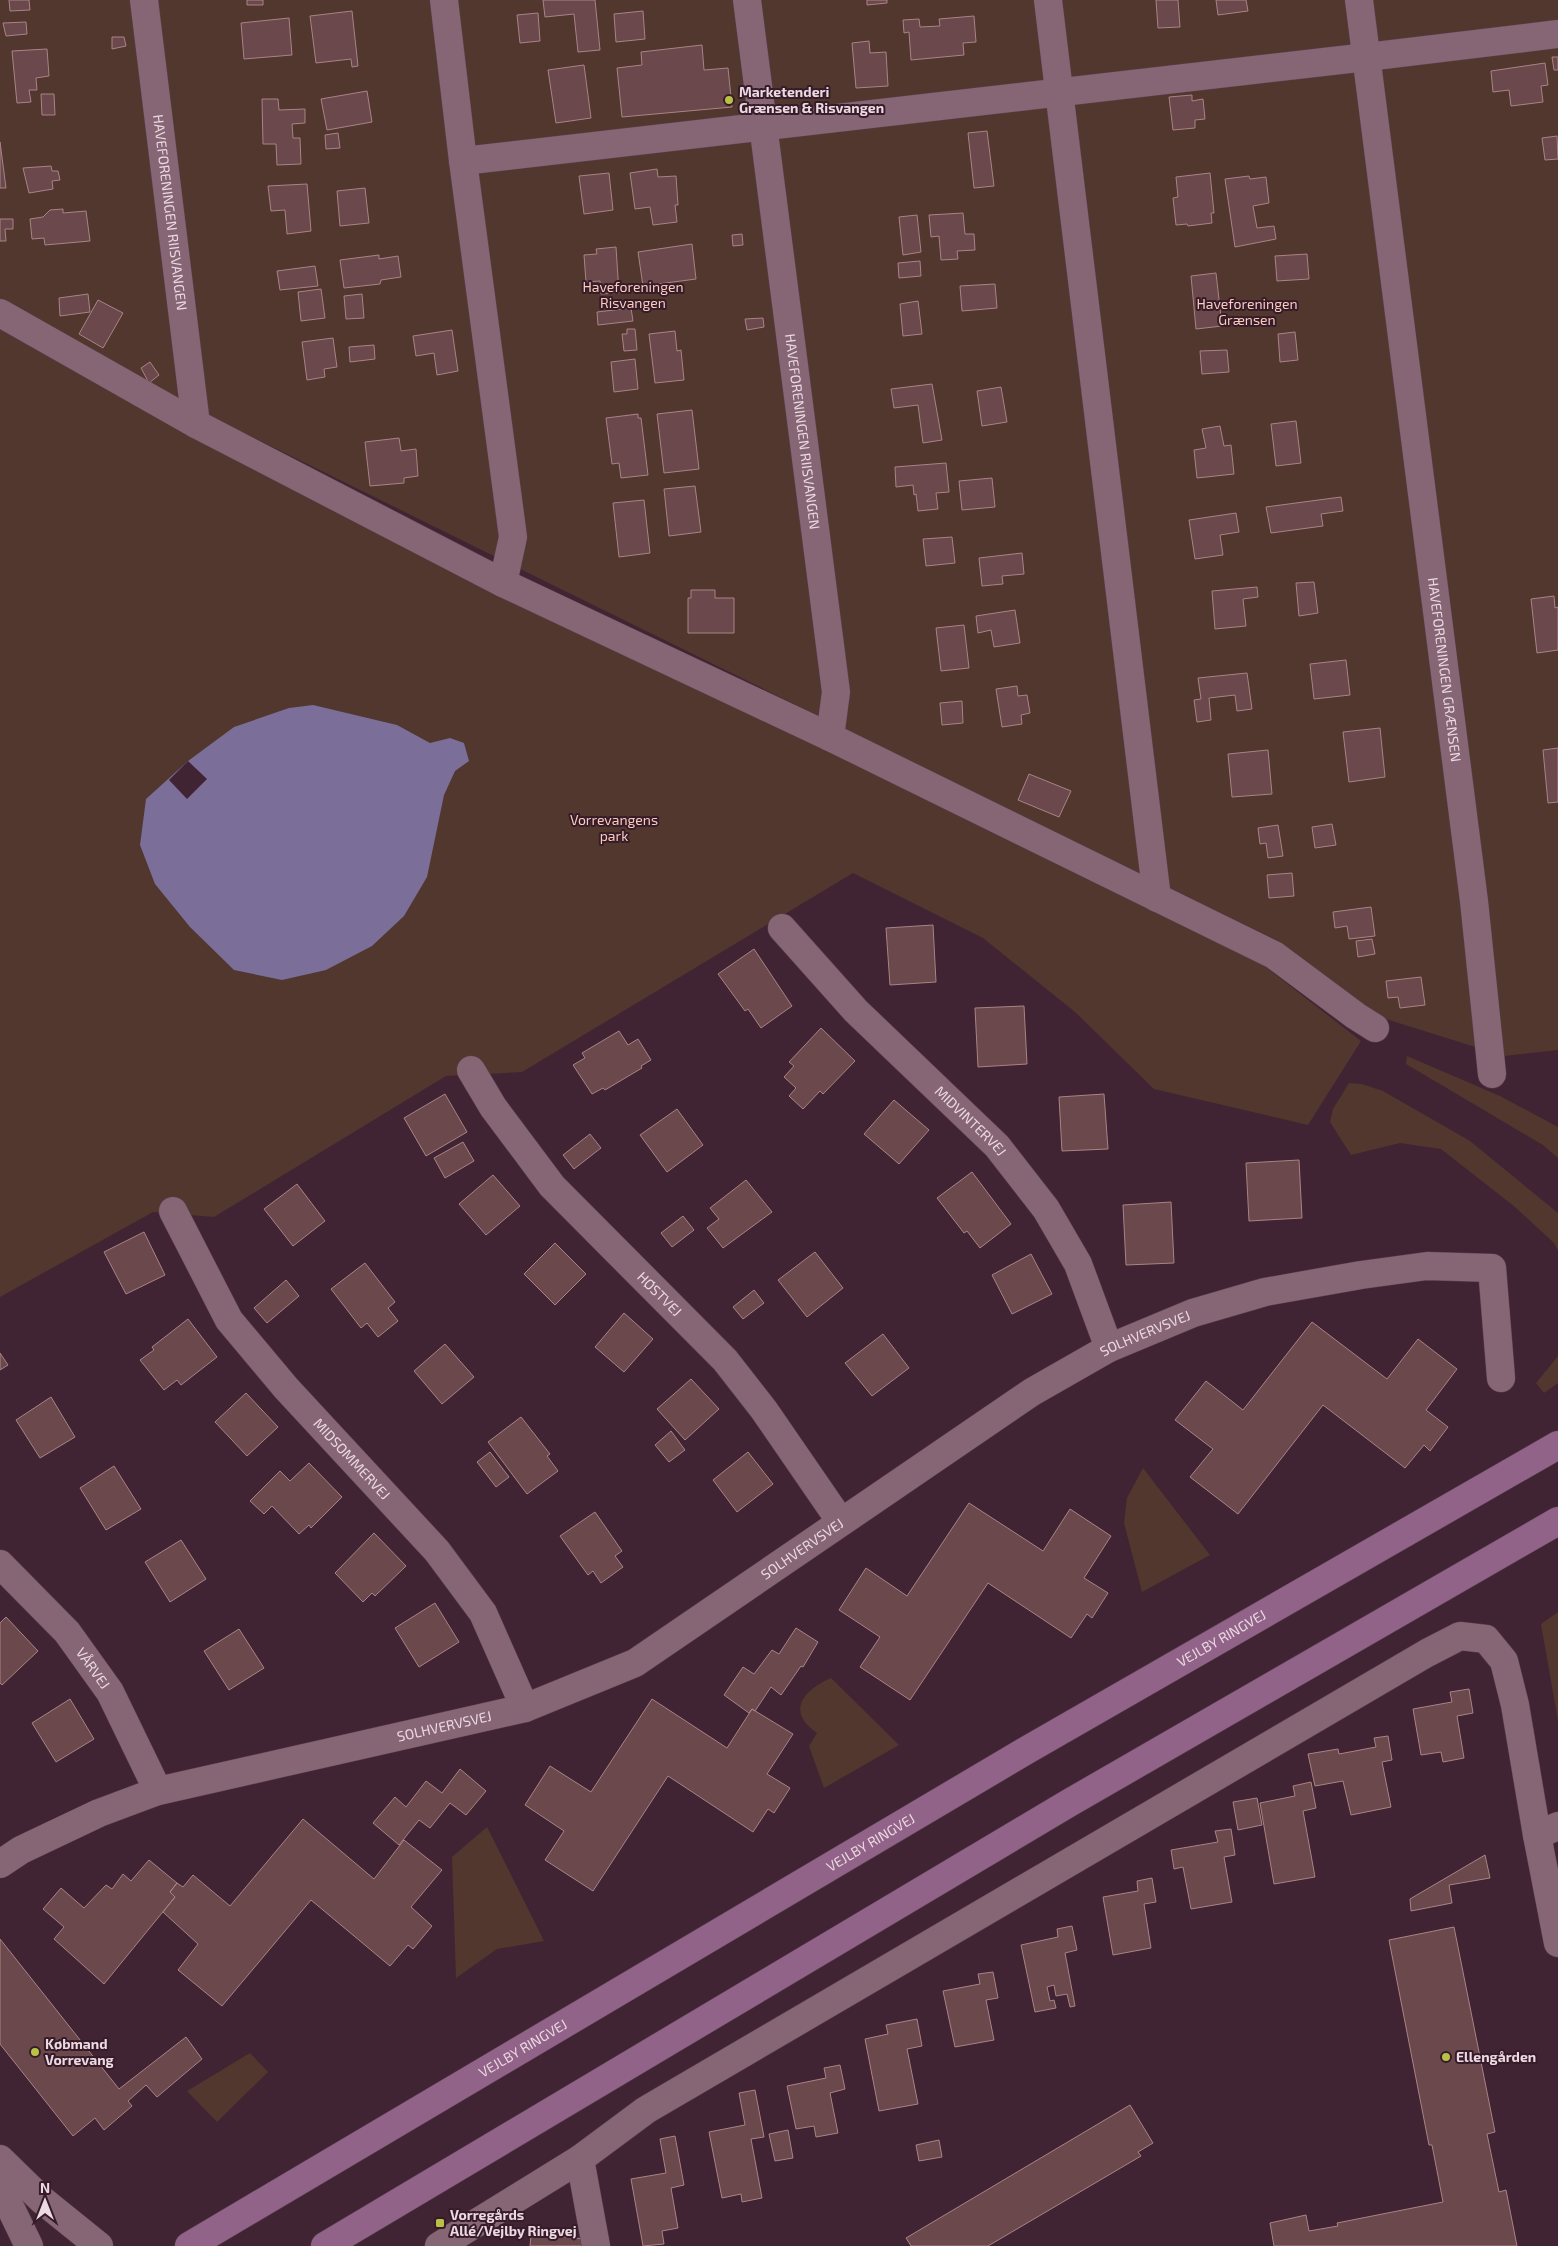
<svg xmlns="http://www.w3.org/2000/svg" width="1558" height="2246" font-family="'Exo 2',sans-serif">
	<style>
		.green { fill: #51372e }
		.water { fill: #7b6e99 }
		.pier { fill: #402433 }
		.building { fill: #6b484b; stroke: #aa8386 }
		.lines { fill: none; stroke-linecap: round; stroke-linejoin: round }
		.street-casing { stroke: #59414f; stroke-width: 29 }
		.secondary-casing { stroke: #59414f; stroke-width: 29 }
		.street { stroke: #866575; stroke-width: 28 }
		.secondary { stroke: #916388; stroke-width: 28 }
		.poi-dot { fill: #b9c046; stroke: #361b29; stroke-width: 2 }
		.labels { text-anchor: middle; stroke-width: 4; stroke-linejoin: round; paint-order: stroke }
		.poi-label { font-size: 14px; font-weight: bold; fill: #ecd9e2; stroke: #361b29; text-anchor: start }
		.street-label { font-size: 14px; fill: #ecd9e2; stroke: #361b29 }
		.park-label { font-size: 14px; fill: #fccdbe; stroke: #361b29 }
	</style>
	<rect width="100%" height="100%" fill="#402433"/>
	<!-- green -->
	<path class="green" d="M0,0H1558V1050L1504,1056L1373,1015L1275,939L993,802L214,418L0,300Z
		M0,328L585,636L913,792L1262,964L1361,1041L1308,1125L1154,1089L1075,1012L983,938L853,873L522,1072L446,1076L214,1217L153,1212L0,1297Z
		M1407,1056L1500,1096L1558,1127V1158L1543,1145L1406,1064Z
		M1349,1083L1362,1084L1383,1091L1470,1141L1558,1213V1251L1554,1243L1515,1207L1441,1149L1400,1143L1351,1155L1330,1122L1333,1109Z
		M1558,1356V1383L1544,1393L1536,1383Z
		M1143,1468L1210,1555L1142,1592L1124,1523L1127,1498Z
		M1558,1612V1721L1541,1624Z
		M831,1678L899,1745L824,1788L809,1746L817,1733C785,1711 804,1690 831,1678Z
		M487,1827L544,1941L497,1949L456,1978L452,1857Z
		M250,2053L268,2072L217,2122L187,2091Z"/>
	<!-- water -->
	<path class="water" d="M313,705L397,725L430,743L450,738L464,743L469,761L455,771L444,795L427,877L404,916L372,946L326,970L282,980L234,970L190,927L155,884L140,845L146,799L188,761L234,727L289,708Z"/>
	<!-- pier -->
	<path class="pier" d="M188,761L207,779L187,799L169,780Z"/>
	<!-- building -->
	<path class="building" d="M9,0H29L30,10L10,11Z
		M247,0H263V5H247Z
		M543,0H595L600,50L578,52L574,14L545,17Z
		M867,0H887V3L867,5Z
		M1156,0H1178L1180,27L1158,28Z
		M1216,0H1246L1248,11L1218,15Z
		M352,11L358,66L352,67L351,59L316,63L310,16Z
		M643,11L645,39L616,42L614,14Z
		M538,13L540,41L520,43L517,15Z
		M974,16L976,42L963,43L964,55L911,60L909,32L904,33L903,20L919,19L920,27L940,26L939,19Z
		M289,18L292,55L244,59L241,23Z
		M26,22L27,34L6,36L3,23Z
		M112,37H124L126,46L112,49Z
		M869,41L870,53L886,52L888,86L856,88L852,43Z
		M702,45L704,70L728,68L732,107L622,117L617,68L642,65L641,52Z
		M47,49L49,76L36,78L37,90H29L31,102L17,103L12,51Z
		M1552,57H1558V70H1554Z
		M1545,63L1548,85L1541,86L1543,102L1511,106L1509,90L1493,92L1491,71Z
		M584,65L591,118L556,123L548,70Z
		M367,91L372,122L327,130L321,99Z
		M41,94H54L55,115H42Z
		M1192,95V101L1203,99L1205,119L1195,120V128L1173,130L1169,97Z
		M262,99H278L279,110L305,109V123L292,124L293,138H300L301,164L277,165L276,144H263Z
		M987,131L994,186L974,188L968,133Z
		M338,133L340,148L326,149L325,135Z
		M1557,136L1558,159L1545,160L1542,138Z
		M0,142L6,188H0Z
		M51,166L52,171H58L60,180L52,181L53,189L29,193L23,168Z
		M657,169L658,177L676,176L678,205H675L677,222L653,225L650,207L635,209L630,173Z
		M609,173L613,210L584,214L579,176Z
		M1210,173L1214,213H1211L1212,223L1188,226L1187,224L1176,225L1173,198L1178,197L1176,177Z
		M1249,176L1250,179L1266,177L1269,203L1253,206L1257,228L1274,226L1276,239L1235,247L1225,179Z
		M307,184L311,231L287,234L285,210L271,211L268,186Z
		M365,188L369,223L340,226L337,191Z
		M63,209V213L86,211L90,241L45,245L44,238L32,239L30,219L43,217L50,210Z
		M963,213L965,234H974L975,250L957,251L958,259L941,260L939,236L931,237L929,215Z
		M917,215L921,252L903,255L899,217Z
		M0,219H13V229H5L6,241H0Z
		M742,234L743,245L733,246L732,235Z
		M692,244L696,279L643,286L638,252Z
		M616,247L619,293L601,294L600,281L586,282L584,255L597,254L596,249Z
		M1307,254L1309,279L1277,281L1275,256Z
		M379,255V259L398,256L401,277L381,280L380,284L344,288L340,260Z
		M920,261L921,276L899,278L898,263Z
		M315,266L318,286L280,290L277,271Z
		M1216,273L1222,326L1196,329L1191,276Z
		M995,284L997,308L962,311L960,286Z
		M321,289L325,318L301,321L298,292Z
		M88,294L90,312L60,316L59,298Z
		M362,294L364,318L346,319L344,296Z
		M98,300L123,313L103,348L79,334Z
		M918,301L922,334L903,336L900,304Z
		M631,308L633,321L598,325L597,312Z
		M763,318L764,327L747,330L745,319Z
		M627,329H635L637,350L624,351L622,334H627Z
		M452,330L458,371L437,375L434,353L416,356L413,336Z
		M675,331L677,351L681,350L684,380L655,383L649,334Z
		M1295,332L1298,360L1280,362L1278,334Z
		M333,338L337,367L324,369L325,377L307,380L302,342Z
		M374,345L375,359L350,362L349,347Z
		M1227,350L1229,372L1202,374L1200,351Z
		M635,359L638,389L614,392L611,362Z
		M150,362L159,375L149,383L141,368Z
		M932,384L942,440L923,443L918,405L894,408L891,389Z
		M1001,387L1007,422L982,426L977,391Z
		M692,410L699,469L664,473L657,414Z
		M638,414V418H641L648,475L621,478L619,463L612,464L606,418Z
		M1296,421L1301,463L1276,466L1271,424Z
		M1220,426L1224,446L1231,445L1234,474L1197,478L1194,450L1206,448L1202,429Z
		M399,438L401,451L416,449L418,476L404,478V483L370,486L365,442Z
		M946,463L949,492L936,493L938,509L918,511L916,494L914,495L913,485L896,487L895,467Z
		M992,478L995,507L962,510L959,481Z
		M695,486L701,532L669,536L664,489Z
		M1341,497L1343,511L1321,514L1323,526L1271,533L1266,507Z
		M644,500L650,553L619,557L613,503Z
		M1236,513L1239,532L1220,535L1223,555L1195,559L1189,520Z
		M952,537L955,563L926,566L923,539Z
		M1022,553L1024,574L1002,576L1003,584L982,586L979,558Z
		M1314,582L1318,613L1299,616L1296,583Z
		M1257,587L1258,597L1243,599L1246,626L1215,629L1212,591Z
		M691,590H715V598H734V633H688V598H691Z
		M1554,596L1555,608L1558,607V650L1537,653L1531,599Z
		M1015,610L1020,643L994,647L991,630L978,633L976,616Z
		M964,625L969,668L941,671L936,628Z
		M1346,660L1350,695L1314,699L1310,664Z
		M1247,673L1252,709L1237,711L1235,695L1209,698L1211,720L1197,722L1194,700L1201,699L1198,678Z
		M1017,686L1018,696L1027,695L1030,713L1021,715L1022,724L1002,727L996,689Z
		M962,701L963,723L942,725L940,703Z
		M1380,728L1385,777L1349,782L1343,732Z
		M1558,748V802L1548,803L1543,750Z
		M1268,750L1272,794L1232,797L1228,754Z
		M1029,774L1071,791L1059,817L1018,800Z
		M1332,824L1336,845L1315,848L1312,827Z
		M1278,825L1283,856L1268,858L1266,843L1260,844L1258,828Z
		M1292,873L1294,896L1269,898L1267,875Z
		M1371,907L1375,936L1349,939L1347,926L1335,928L1333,912Z
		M933,925L936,982L890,985L886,928Z
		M1372,939L1375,954L1358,957L1356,941Z
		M754,949L792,1006L761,1028L748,1009L745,1011L718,974Z
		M1421,977L1425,1005L1400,1008L1398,997L1388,998L1386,981Z
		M1024,1006L1027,1064L978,1067L975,1008Z
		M821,1028L855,1061L823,1094L820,1091L803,1109L789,1096L796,1088L784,1077L794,1066L789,1062Z
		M619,1031L628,1045L638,1039L651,1060L641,1066L642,1068L605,1090L603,1088L592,1094L573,1065L585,1058L582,1053Z
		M445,1094L467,1132L426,1156L404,1118Z
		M1104,1094L1108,1149L1062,1151L1059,1097Z
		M894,1100L929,1130L899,1164L864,1134Z
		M677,1109L703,1145L667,1172L640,1135Z
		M590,1134L601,1148L574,1169L563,1155Z
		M463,1142L474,1161L445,1178L434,1158Z
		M1299,1160L1302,1218L1249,1221L1246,1163Z
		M972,1172L1011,1224L980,1248L967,1231L964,1233L937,1198Z
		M493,1175L520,1206L486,1235L459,1204Z
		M746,1180L772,1212L723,1248L707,1228L719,1219L710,1208Z
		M297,1184L325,1221L293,1246L264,1209Z
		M1171,1202L1174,1263L1126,1265L1123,1205Z
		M683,1216L694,1230L672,1247L661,1233Z
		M144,1232L165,1275L126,1294L104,1252Z
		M555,1243L586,1274L555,1305L524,1274Z
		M815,1252L843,1288L807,1317L778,1280Z
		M1031,1254L1052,1294L1012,1314L992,1275Z
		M365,1263L395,1302L388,1308L398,1321L378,1337L367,1323L361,1328L331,1289Z
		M286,1280L299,1296L267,1323L254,1308Z
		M754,1290L764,1303L743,1319L733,1307Z
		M624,1313L653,1339L624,1372L595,1347Z
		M188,1319L217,1357L181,1385L177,1380L164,1390L140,1360L154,1350L152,1347Z
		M1312,1322L1387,1379L1418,1339L1457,1369L1426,1410L1448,1427L1430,1451L1424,1445L1405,1468L1323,1405L1238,1514L1190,1477L1213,1449L1175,1420L1206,1381L1243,1410Z
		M883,1334L909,1368L872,1396L845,1363Z
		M445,1344L474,1377L442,1404L414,1371Z
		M0,1353L8,1365L0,1370Z
		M691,1379L719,1409L685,1440L657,1409Z
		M246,1393L278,1427L247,1456L215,1422Z
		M51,1397L75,1437L40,1458L16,1420Z
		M521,1417L550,1454L547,1456L558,1471L527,1494L488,1442Z
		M671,1431L685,1450L669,1462L655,1445Z
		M490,1452L509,1477L496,1487L477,1462Z
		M748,1452L773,1484L737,1512L713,1480Z
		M309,1463L342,1497L311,1528L309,1525L299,1534L272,1506L264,1514L250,1501L280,1471L290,1481Z
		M114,1466L141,1509L106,1530L80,1488Z
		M969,1503L1043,1551L1070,1509L1111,1536L1084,1578L1108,1593L1092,1618L1087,1614L1071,1638L988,1583L910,1700L860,1667L880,1637L839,1610L866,1568L907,1596Z
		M595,1512L622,1551L615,1556L623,1567L601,1583L593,1571L588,1575L560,1536Z
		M374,1533L406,1566L375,1596L372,1593L363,1602L335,1573Z
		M181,1540L206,1579L170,1602L145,1562Z
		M435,1603L459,1642L419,1667L395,1628Z
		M6,1617L38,1651L2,1685L0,1683V1623Z
		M796,1628L818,1642L803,1667L801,1666L781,1695L771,1687L755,1711L752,1709L749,1713L724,1695L743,1667L754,1674L772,1650L779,1654Z
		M239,1629L264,1668L229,1690L204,1651Z
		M1469,1689L1473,1713L1457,1716L1464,1758L1443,1762L1441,1752L1421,1755L1413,1709L1452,1702L1450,1692Z
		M70,1699L94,1739L56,1762L32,1723Z
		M652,1699L727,1748L752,1709L793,1734L767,1774L790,1788L774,1813L768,1809L753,1832L668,1776L593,1891L545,1860L564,1831L525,1805L550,1766L591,1792Z
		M1388,1736L1392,1760L1382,1762L1391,1807L1351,1815L1343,1781L1315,1786L1308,1754L1338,1749L1339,1754L1376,1747L1374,1738Z
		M460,1769L486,1791L466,1815L450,1803L430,1828L419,1820L399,1845L373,1823L395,1797L406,1807L426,1781L442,1793Z
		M1311,1782L1316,1808L1303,1811L1315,1877L1274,1884L1260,1803L1295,1796L1293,1786Z
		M1257,1798L1262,1825L1238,1830L1233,1802Z
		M303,1819L374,1879L404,1840L442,1870L411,1907L432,1926L413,1949L408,1945L390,1966L311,1900L222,2006L178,1970L198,1944L163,1912L175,1897L170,1892L177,1883L183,1887L193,1875L230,1906Z
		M1231,1829L1235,1855L1224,1857L1232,1902L1191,1909L1183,1867L1174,1869L1171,1850L1218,1842L1215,1831Z
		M1485,1855L1490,1878L1449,1885L1452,1903L1411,1911L1410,1899Z
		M149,1860L177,1883L170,1892L175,1897L104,1984L54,1939L64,1927L43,1909L61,1888L84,1908L106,1885L112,1889L123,1874L131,1881Z
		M1152,1878L1156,1902L1144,1904L1151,1948L1113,1955L1103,1897L1138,1891L1137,1881Z
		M1072,1926L1077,1950L1065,1953L1075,2006L1070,2007L1067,1994L1056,1996L1054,1985L1047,1987L1050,2001L1054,2000L1056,2008L1035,2012L1021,1945L1058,1937L1057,1929Z
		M1454,1927L1495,2132L1487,2134L1499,2192L1506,2190L1517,2246H1274L1270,2223L1306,2215L1309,2231L1338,2226L1337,2223L1443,2202L1432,2145H1429L1389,1940Z
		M0,1939L119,2089L186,2037L202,2059L157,2097L146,2085L128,2101L132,2106L104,2130L95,2118L73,2136L0,2044Z
		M993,1972L998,1998L986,2000L994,2040L955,2047L943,1991L980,1984L978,1974Z
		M917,2019L922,2046L907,2049L918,2104L879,2111L865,2039L888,2034L886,2025Z
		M840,2065L845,2089L830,2093L838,2133L816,2137L814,2126L796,2129L787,2086L826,2078L824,2068Z
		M755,2090L764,2137L751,2139L762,2198L742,2202L741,2194L722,2198L709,2132L745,2125L739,2093Z
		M1130,2105L1153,2143L1138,2152L1141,2156L988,2246H911L906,2238Z
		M788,2130L793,2158L775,2161L769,2134Z
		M675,2136L684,2185L671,2188L678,2228L662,2231L664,2244L643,2246L631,2179L666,2173L660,2139Z
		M939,2140L942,2157L919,2161L916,2145Z
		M544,2235L585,2239L584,2246H530L531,2236L543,2237Z"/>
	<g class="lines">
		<!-- street casing -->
		<g class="street-casing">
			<g id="street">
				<path id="s1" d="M144,0L196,424"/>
				<path d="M444,0L463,161L513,537L503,583"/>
				<path id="s2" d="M747,0L836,692L830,737"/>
				<path d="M1048,0L1157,898"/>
				<path id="s3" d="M1359,0L1474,901L1492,1074"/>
				<path d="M463,161L1367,57L1558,34"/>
				<path d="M0,313L196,424L503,583L830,737L1274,955L1356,1016L1375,1028"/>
				<path id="s4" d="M782,928L856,1011L997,1146L1046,1209L1078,1264L1109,1348"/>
				<path id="s5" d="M471,1070L493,1107L552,1186L725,1360L764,1410L841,1522"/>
				<path id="s6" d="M173,1211L229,1320L286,1388L437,1551L483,1613L525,1708"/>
				<path id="s7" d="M0,1564L67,1632L110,1692L158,1791"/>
				<path d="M1537,1835L1558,1826"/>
				<path id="s8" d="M0,1864L21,1850L99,1813L158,1791L525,1708L635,1663L1032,1392L1109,1348L1193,1313L1265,1292L1361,1275L1427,1266L1492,1268L1501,1378"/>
				<path d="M0,2159L42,2200L99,2246"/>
				<path d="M580,2159L596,2246"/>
				<path d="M0,2186L29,2246"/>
				<path d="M439,2246L580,2159L646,2110L1427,1653L1460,1636L1486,1639L1504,1661L1515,1705L1537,1835L1558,1943"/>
			</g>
		</g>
		<!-- secondary casing -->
		<g class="secondary-casing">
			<g id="secondary">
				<path id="s9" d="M189,2246L1027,1750L1558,1445"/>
				<path d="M325,2246L1069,1803L1558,1521"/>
			</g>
		</g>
		<!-- street -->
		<use href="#street" class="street"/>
		<!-- secondary -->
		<use href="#secondary" class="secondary"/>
	</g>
	<!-- markers -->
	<g class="poi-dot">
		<circle cx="729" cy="100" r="5"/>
		<circle cx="35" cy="2052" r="5"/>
		<circle cx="1446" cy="2057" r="5"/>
		<rect x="435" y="2218" width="10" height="10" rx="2.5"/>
	</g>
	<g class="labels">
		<!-- poi labels -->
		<g class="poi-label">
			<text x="739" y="97">Marketenderi<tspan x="739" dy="16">Grænsen &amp; Risvangen</tspan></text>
			<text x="45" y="2049">Købmand<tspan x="45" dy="16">Vorrevang</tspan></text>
			<text x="1456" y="2062">Ellengården</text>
			<text x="450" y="2220">Vorregårds<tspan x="450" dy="16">Allé/Vejlby Ringvej</tspan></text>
		</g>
		<!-- street labels -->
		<g class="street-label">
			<text dy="5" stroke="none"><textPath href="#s1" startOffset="214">HAVEFORENINGEN RIISVANGEN</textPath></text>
			<text dy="5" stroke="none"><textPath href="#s2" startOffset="435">HAVEFORENINGEN RIISVANGEN</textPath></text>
			<text dy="5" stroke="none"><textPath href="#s3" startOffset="675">HAVEFORENINGEN GRÆNSEN</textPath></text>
			<text dy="5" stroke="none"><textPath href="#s4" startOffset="270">MIDVINTERVEJ</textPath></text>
			<text dy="5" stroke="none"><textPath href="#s5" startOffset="294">HØSTVEJ</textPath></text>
			<text dy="5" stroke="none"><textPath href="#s8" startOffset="1278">SOLHVERVSVEJ</textPath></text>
			<text dy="5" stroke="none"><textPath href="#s6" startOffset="308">MIDSOMMERVEJ</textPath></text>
			<text dy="5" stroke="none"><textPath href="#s8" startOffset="872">SOLHVERVSVEJ</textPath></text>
			<text dy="5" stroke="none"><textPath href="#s9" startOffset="1198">VEJLBY RINGVEJ</textPath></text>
			<text dy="5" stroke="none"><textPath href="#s7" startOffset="140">VÅRVEJ</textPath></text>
			<text dy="5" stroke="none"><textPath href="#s8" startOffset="468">SOLHVERVSVEJ</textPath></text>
			<text dy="5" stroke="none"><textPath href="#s9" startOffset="792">VEJLBY RINGVEJ</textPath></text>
			<text dy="5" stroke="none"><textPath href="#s9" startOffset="388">VEJLBY RINGVEJ</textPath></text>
		</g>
		<!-- park labels -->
		<g class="park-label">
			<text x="633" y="292">Haveforeningen<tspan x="633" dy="16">Risvangen</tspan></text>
			<text x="1247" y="309">Haveforeningen<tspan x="1247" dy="16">Grænsen</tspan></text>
			<text x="614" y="825">Vorrevangens<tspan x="614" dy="16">park</tspan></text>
		</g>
	</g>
	<!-- north arrow -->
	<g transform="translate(45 2201)" stroke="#361b29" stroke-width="4" paint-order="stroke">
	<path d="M0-4L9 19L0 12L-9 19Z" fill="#ecd9e2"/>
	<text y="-8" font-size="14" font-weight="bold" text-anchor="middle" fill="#ecd9e2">N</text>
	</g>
</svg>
